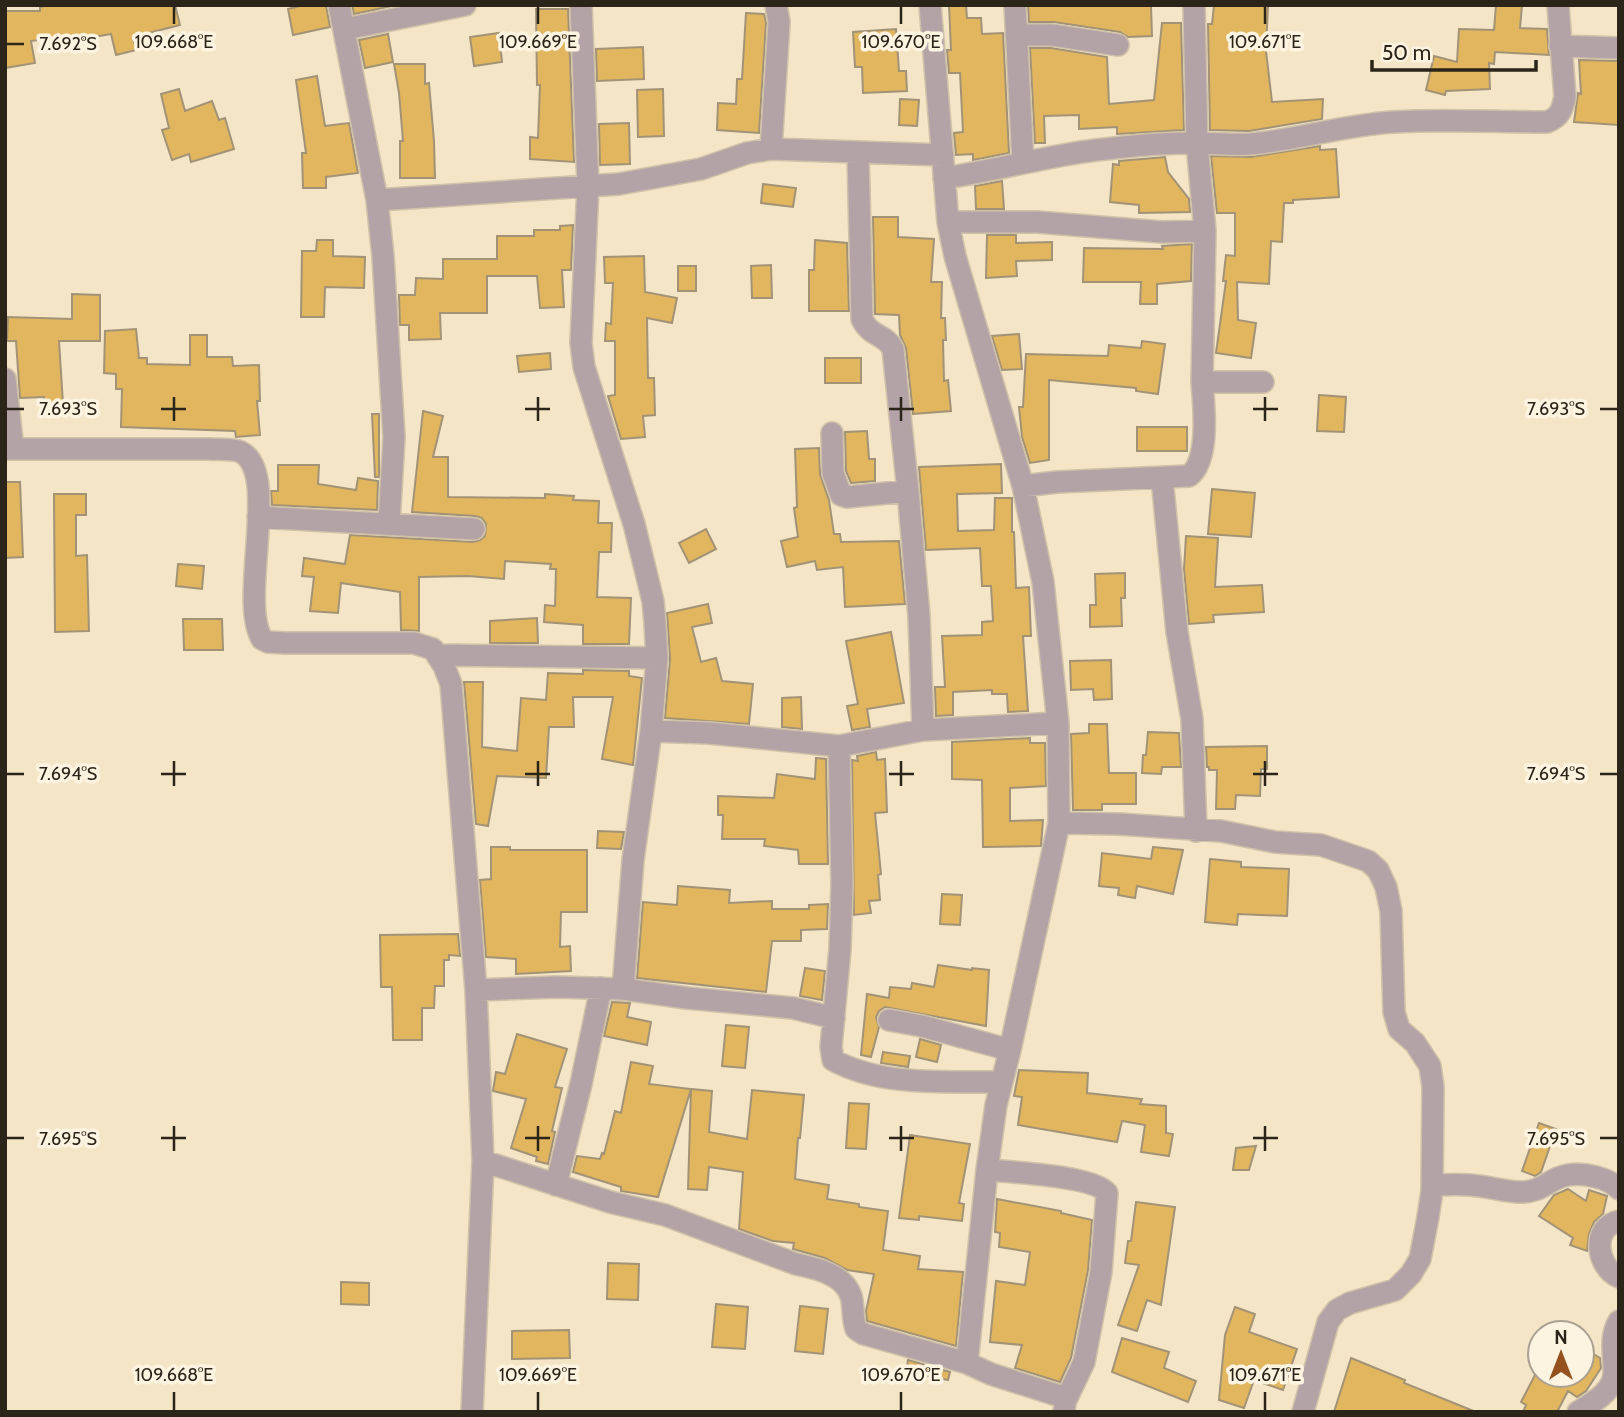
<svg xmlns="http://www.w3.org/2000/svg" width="1624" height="1417" font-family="Cabin,sans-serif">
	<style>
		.building { fill: #e1b65e; stroke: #a29377; stroke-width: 2 }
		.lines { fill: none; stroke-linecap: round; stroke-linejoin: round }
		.minor-casing { stroke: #d0c2a8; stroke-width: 24 }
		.minor { stroke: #b3a3a7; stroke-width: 21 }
		.ticks { fill: none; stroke: #2a2419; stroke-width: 2.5 }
		.ticks-label { font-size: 18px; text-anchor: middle; fill: #2a2419; stroke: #fdf3e1; stroke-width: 7; stroke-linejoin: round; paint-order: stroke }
	</style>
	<rect width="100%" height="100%" fill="#f5e5c7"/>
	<!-- building -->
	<path class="building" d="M51,5H175L180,25L133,37L136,50L116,55L111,34L77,40L76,35L31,41L35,63L5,68V11H40V7Z
		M304,5H326L330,27L293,35L288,9Z
		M352,5H392V6L354,14Z
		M949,5H966L967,18H981L982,34L1003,33L1009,153L973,160V154L956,155L954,133L963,132L960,73H949L947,50H951Z
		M1028,5H1151L1152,36L1128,37L1120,32L1054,22H1029Z
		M1214,5H1268L1266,51L1272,102L1323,99L1322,119L1249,131L1210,130L1208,24H1212Z
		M1496,5H1522L1520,28L1547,29L1549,55L1495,52L1494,64L1489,63L1490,89L1446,91L1445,95L1426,90L1434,56L1457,62L1459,29L1494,30Z
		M536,9H568L574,162L530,159V137L538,138L540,85H537Z
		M746,13L764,14L766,23L759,133L717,130L718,103L736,104L737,79H742Z
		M1162,23H1181L1184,130L1117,134V127L1079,129V115L1044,116L1045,143H1035L1030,48H1051L1107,57L1109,104L1154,100Z
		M896,29L899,71H906L907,91L863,93L862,67H855L853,32Z
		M499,33L502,62L474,66L470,37Z
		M388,34L393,62L365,68L359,40Z
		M643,47L644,79L597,81L596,49Z
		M1579,60L1619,61V125L1574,122L1578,93L1581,94Z
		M394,64H425V84L429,83L434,141L435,178H400V141H403L399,93Z
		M317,76L325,126L349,123L358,173L326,177V188H303L302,153H306L296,80Z
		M179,89L185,111L212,101L219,120L225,118L234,149L191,162L189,154L172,160L162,130L169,128L161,94Z
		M663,89L664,136L638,137L637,90Z
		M900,99L919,100L917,126L899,125Z
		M629,123L630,164L600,165L599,124Z
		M1320,146V150L1336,149L1339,197L1293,200V203H1284L1282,242L1271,241L1269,284L1237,282L1238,320L1256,323L1251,358L1216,353L1226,281H1223L1226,255L1235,256V213H1217L1211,156L1251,157Z
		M1165,157L1168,172L1189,199L1190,212L1139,213V205L1110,202L1113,164L1119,165V161Z
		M1002,181L1004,209H976L975,186Z
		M763,184L796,188L793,207L761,203Z
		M873,217H898V237L934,239L931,282H942L941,318H945L946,340H943L944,381L948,380L951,411L913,414L906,348L900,335L899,315L875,314Z
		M573,225L571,270H562L564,307L540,308L537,276H487V313H440L441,339L409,340V325H400L399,295H415L416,278L443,279V259H497V236H534V230H560V226Z
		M987,235H1016V243L1052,242V260L1016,261L1017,276L986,278Z
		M317,240H333V256L365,257L364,288L325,287L324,317H301L302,251H316Z
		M815,240L847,243L849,311H809V270H814Z
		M1192,244L1191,281L1157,284V304H1140L1141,282H1083L1084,248L1163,249L1162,246Z
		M644,256L645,292L677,298L672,323L647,318L648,378H654L655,415L643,416L645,437L621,439L608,396L615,395V341H605L606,323L611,324L613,283H605L604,257Z
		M771,265L772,298H752L751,266Z
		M678,266H696V291H678Z
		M72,294L100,295V341H59L63,404H44V397L20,398L16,341H7L8,317L72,319Z
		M136,329L139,358H147V364L190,365V335H207V357H232L233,366L259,365L260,401H257L260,435L236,437L235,431L121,427L122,389H116V374L104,373L105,331Z
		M1019,334L1022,369L1002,370L992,336Z
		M1142,341L1165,344L1158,394L1136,391V388L1049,380V460L1030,463L1022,437L1019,407H1023L1026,354L1108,356L1109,345L1141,348Z
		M550,353L551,369L519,372L517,356Z
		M825,358H861V383H825Z
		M1319,395L1346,397L1344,432L1317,431Z
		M423,411L443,416L433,457H448V497L545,498V494L574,496L573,500L599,501L598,523H612L611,552H599L597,597L631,598L629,644H583V625L544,622L545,605L555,606L556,569H550L551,564L505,561L504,579L468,576L419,577V631L401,630L400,592L341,583L338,613L310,611L314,577L302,576L304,558L345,564L350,535L473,542L480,540L485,536L486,524L482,518L475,516L412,512Z
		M372,414H379V477H375Z
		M1137,427H1187V451H1137Z
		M867,431L869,459H875V481L851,483L846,471L845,432Z
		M819,448L820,474L829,500L834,534H840L841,542L899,541L905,604L845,607L843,567L817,570L815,561L787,567L781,541L798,537L794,508L797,507L795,449Z
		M1001,464L1002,493L957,494L958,531L994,530L995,498H1012V532H1014L1016,588L1029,587L1031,636H1023L1028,711L1008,712L1007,694H992V690L953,692V715L936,716L935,687H945L942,636L982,635V622L993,621L991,586H982L980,548L926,550L919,467Z
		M278,465H319L318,484L356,490L358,478L378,481L377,510L272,505L271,491H278Z
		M5,482H20L23,557L5,558Z
		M1212,489L1255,493L1251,537L1208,534Z
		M54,494H86V515H76V556L87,555L89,631L55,632Z
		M706,529L716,549L689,563L679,543Z
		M1186,536L1218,538L1215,587L1262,585L1264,612L1213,615L1214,622L1189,624L1184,569Z
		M178,564L204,566L202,589L176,586Z
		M1125,573V598H1121L1122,626L1090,627V605H1096L1095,574Z
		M708,604L712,623L692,627L701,662L716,658L722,681L753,684L749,724L665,718L670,659L667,613Z
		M537,618L538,643H490V621Z
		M183,619H222L223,650H184Z
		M891,632L904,703L867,709L870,727L852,730L847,706L858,704L846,641Z
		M1111,660L1112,699L1094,700L1093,689L1071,690L1070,661Z
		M583,670L629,671V676L642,678L633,765L602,759L613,697H573L574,727H549L546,778L497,776L488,826L476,824L464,682H483L482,747L517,751L521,698L546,700L548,673L583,674Z
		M801,697L802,729L782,727V698Z
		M1089,724H1107L1109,773H1136V804H1102V810H1073L1071,734L1089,733Z
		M1148,732L1179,733L1181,767H1162L1161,774L1142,773L1143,755H1146Z
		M1030,738V743H1045L1046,786L1010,788V821L1043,820L1041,846L983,847L982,780L952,779V742Z
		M1267,746V769H1261L1260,796L1236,795L1235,809H1216L1217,770H1209V767H1207L1206,747Z
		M876,752L877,760L885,759L887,812L875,813L881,874L878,875L880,900L869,901L871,913L854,915L852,760L858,761L857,756Z
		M816,758L826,759L828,864H799L798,850L764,846L765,839H722L723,815H718V796L774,798L777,774L815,779Z
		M598,831L624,832L621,849L597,848Z
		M491,847H510V850H587V912H561L560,947L570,946L571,971L516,974V959L486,957L480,880L491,879Z
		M1153,847L1183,850L1173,894L1137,886L1135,898L1118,895L1119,888L1099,886L1102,853L1151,859Z
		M1210,859L1241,862V867L1289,869L1287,916L1238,914L1237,925L1205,922Z
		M678,886L730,890L729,903L772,901V909H809V905L828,904L827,929L801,930V941H772L766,992L637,978L643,902L677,905Z
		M942,894L962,895L960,925L940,924Z
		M458,934L460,956L449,955V960H444V986H435L434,1008H422V1040H393L392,987H381L380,935Z
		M938,965L972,970V968L989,970L986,1026L885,1007L879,1011L876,1017L879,1027L871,1057L861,1055L867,994L889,998L890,987L911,989L912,983L934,987Z
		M805,968L825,971L822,1000L800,996Z
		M612,1002L630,1003L627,1017L651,1022L647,1045L604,1036Z
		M726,1025L749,1027L745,1068L722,1066Z
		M517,1034L567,1049L555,1087L562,1088L552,1131L555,1132L548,1164L536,1161L537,1157L511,1148L526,1099L493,1091L496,1072L505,1074Z
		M920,1039L941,1045L937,1062L916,1057Z
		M883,1052L910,1056L908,1067L881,1063Z
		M631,1062L653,1066L649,1084L691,1089L658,1197L621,1191V1187L573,1172L577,1156L600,1159L602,1153L604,1154L615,1111L621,1113Z
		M1019,1070L1088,1073L1087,1093L1142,1099L1140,1104L1166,1106V1133L1173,1134L1169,1156L1141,1152L1145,1125L1122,1121L1117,1142L1018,1125L1022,1097L1014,1096Z
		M691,1089L712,1091L709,1132L747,1139L752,1090L804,1095L800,1138H798L795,1179L829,1185L827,1199L859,1204V1207L888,1211L883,1250L920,1256L918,1269L963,1272L956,1346L867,1321L866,1311L874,1274L847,1270L825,1258L793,1249L794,1243L773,1241L739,1229L743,1172L709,1167L707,1190L688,1189Z
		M849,1103L869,1104L866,1149L846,1148Z
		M1539,1123L1556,1129L1541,1172L1535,1176L1522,1171Z
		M910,1135L970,1144L959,1203L964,1204L962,1221L919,1216V1220L899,1218Z
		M1256,1146L1249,1170H1233L1236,1148Z
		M1568,1189L1586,1201L1589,1190L1607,1196L1603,1214L1594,1222L1589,1234L1587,1251L1570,1245L1573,1238L1539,1216L1554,1195Z
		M997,1199L1061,1211V1213L1092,1220L1088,1270L1071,1358L1060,1382L1015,1368L1022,1345L990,1342L996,1281L1025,1285L1030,1252L999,1247L1000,1233L995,1232Z
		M1136,1202L1175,1207L1161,1305L1147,1300L1137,1331L1118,1325L1139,1265L1125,1263L1128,1241H1131Z
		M608,1263L639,1264L638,1300L607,1299Z
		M341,1282L369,1283V1305L341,1304Z
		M716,1304L748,1307L745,1349L712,1347Z
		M800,1306L828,1309L823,1354L795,1351Z
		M1235,1307L1255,1314L1249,1332L1297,1349L1283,1390L1254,1380L1244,1408L1219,1400L1225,1335Z
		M569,1330L570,1358L512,1359V1331Z
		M1122,1338L1169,1352L1164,1368L1196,1381L1188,1402L1112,1372Z
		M1582,1347L1600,1358L1601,1368L1586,1391L1577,1397L1568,1391L1557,1412H1523L1526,1405L1521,1402L1535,1375H1582Z
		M1351,1358L1405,1380L1404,1383L1476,1412H1334Z
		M908,1360L950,1372L948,1380L906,1372Z"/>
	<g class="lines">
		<!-- minor casing -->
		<g class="minor-casing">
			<path id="minor" d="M339,5L377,200L619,184L701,169L747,153L771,149L943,155
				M581,5L588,185L581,343L584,367L634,524L653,601L655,623L657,658L651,731L633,860L623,989
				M930,5L948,222L955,256L1023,486L1043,582L1058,723L1059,823L1010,1050L996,1105L987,1170L967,1363L991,1374L1060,1396L1065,1402L1064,1412
				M1015,5L1023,163
				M345,29L465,5
				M1016,35H1052L1118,45
				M1560,46L1619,48
				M771,149L779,22L776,5
				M858,153L862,319C870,337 886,334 893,349L908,491
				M944,178C996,171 1045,156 1096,150C1129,146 1164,142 1197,143C1215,143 1232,145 1250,144C1298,140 1344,125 1393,122C1444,119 1496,122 1547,122C1560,117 1562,110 1565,97L1558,5
				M377,200L383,256L394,437L389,523
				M948,222H1037L1162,232L1205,231L1197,143L1194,5
				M5,379L13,449
				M1202,382L1205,231
				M832,433L833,473L841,495L847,497L908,491L919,616L923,730
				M5,449H209C219,450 232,448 241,452C281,473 238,599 262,639L268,642L285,643H414L433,649L444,666L451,684L476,990L483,1161L472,1412
				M1162,478L1177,632L1192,719L1196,831
				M1023,486L1057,482L1189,476C1210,460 1204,406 1202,382H1263
				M258,517L474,529
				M438,655L657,658
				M651,731L709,733L839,746L923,730L1058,723
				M839,746L842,884L840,949L831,1047L833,1060C882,1087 947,1081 1001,1082
				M1059,823L1119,824L1221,831L1275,842L1321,845L1368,861L1378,870L1386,887L1391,911L1394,1012L1399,1029L1415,1043L1430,1066L1433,1087L1432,1191L1428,1217L1420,1259L1411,1274L1395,1290L1350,1303L1337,1310L1328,1322L1303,1412
				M476,990L557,987L623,989L687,998L793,1008L834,1018
				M889,1020L922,1026L1010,1050
				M483,1161L610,1202L665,1215L796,1264C815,1268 844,1274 851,1296C854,1306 852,1318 856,1329L864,1334L967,1363
				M987,1170C1010,1172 1094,1176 1107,1193L1101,1272L1084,1362L1065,1402
				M556,1185L581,1084L601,988
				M1432,1185C1444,1185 1457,1184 1470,1185C1486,1186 1502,1191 1518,1192C1544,1193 1548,1178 1568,1175C1583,1172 1609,1178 1619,1189
				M1619,1221C1591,1227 1596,1267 1619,1277
				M1578,1412C1590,1404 1606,1396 1612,1382C1619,1367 1606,1344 1619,1321"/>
		</g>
		<!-- minor -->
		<use href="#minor" class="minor"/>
	</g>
	<!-- ticks -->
	<path class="ticks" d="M174,7V24M538,7V24M901,7V24M1265,7V24M7,44H24M174,397V421M538,397V421M901,397V421M1265,397V421M7,409H24M161,409H186M525,409H550M889,409H914M1253,409H1278M1600,409H1617M174,761V786M538,761V786M901,761V786M1265,761V786M7,774H24M161,774H186M525,774H550M889,774H914M1253,774H1278M1600,774H1617M174,1126V1151M538,1126V1151M901,1126V1151M1265,1126V1151M7,1138H24M161,1138H186M525,1138H550M889,1138H914M1253,1138H1278M1600,1138H1617M174,1392V1410M538,1392V1410M901,1392V1410M1265,1392V1410"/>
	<g class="ticks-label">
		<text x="174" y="48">109.668°E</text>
		<text x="538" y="48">109.669°E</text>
		<text x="901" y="48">109.670°E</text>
		<text x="1265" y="48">109.671°E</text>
		<text x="68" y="50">7.692°S</text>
		<text x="68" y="415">7.693°S</text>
		<text x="1556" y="415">7.693°S</text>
		<text x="68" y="780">7.694°S</text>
		<text x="1556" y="780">7.694°S</text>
		<text x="68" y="1145">7.695°S</text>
		<text x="1556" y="1145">7.695°S</text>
		<text x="174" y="1381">109.668°E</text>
		<text x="538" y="1381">109.669°E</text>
		<text x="901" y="1381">109.670°E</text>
		<text x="1265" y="1381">109.671°E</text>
	</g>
	<!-- border -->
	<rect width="1624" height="1417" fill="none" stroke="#2a2419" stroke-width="14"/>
	<!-- north arrow -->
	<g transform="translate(1561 1354)"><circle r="33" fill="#fdf3e1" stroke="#a9a091" stroke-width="2"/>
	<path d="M0-5L12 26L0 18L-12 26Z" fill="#94521f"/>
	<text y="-10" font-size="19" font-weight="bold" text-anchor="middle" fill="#2a2419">N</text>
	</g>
	<!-- scale -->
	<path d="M1372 60v10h164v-10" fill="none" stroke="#2a2419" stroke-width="3.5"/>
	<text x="1382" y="60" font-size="21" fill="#2a2419" stroke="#fdf3e1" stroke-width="5" paint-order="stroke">50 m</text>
</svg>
